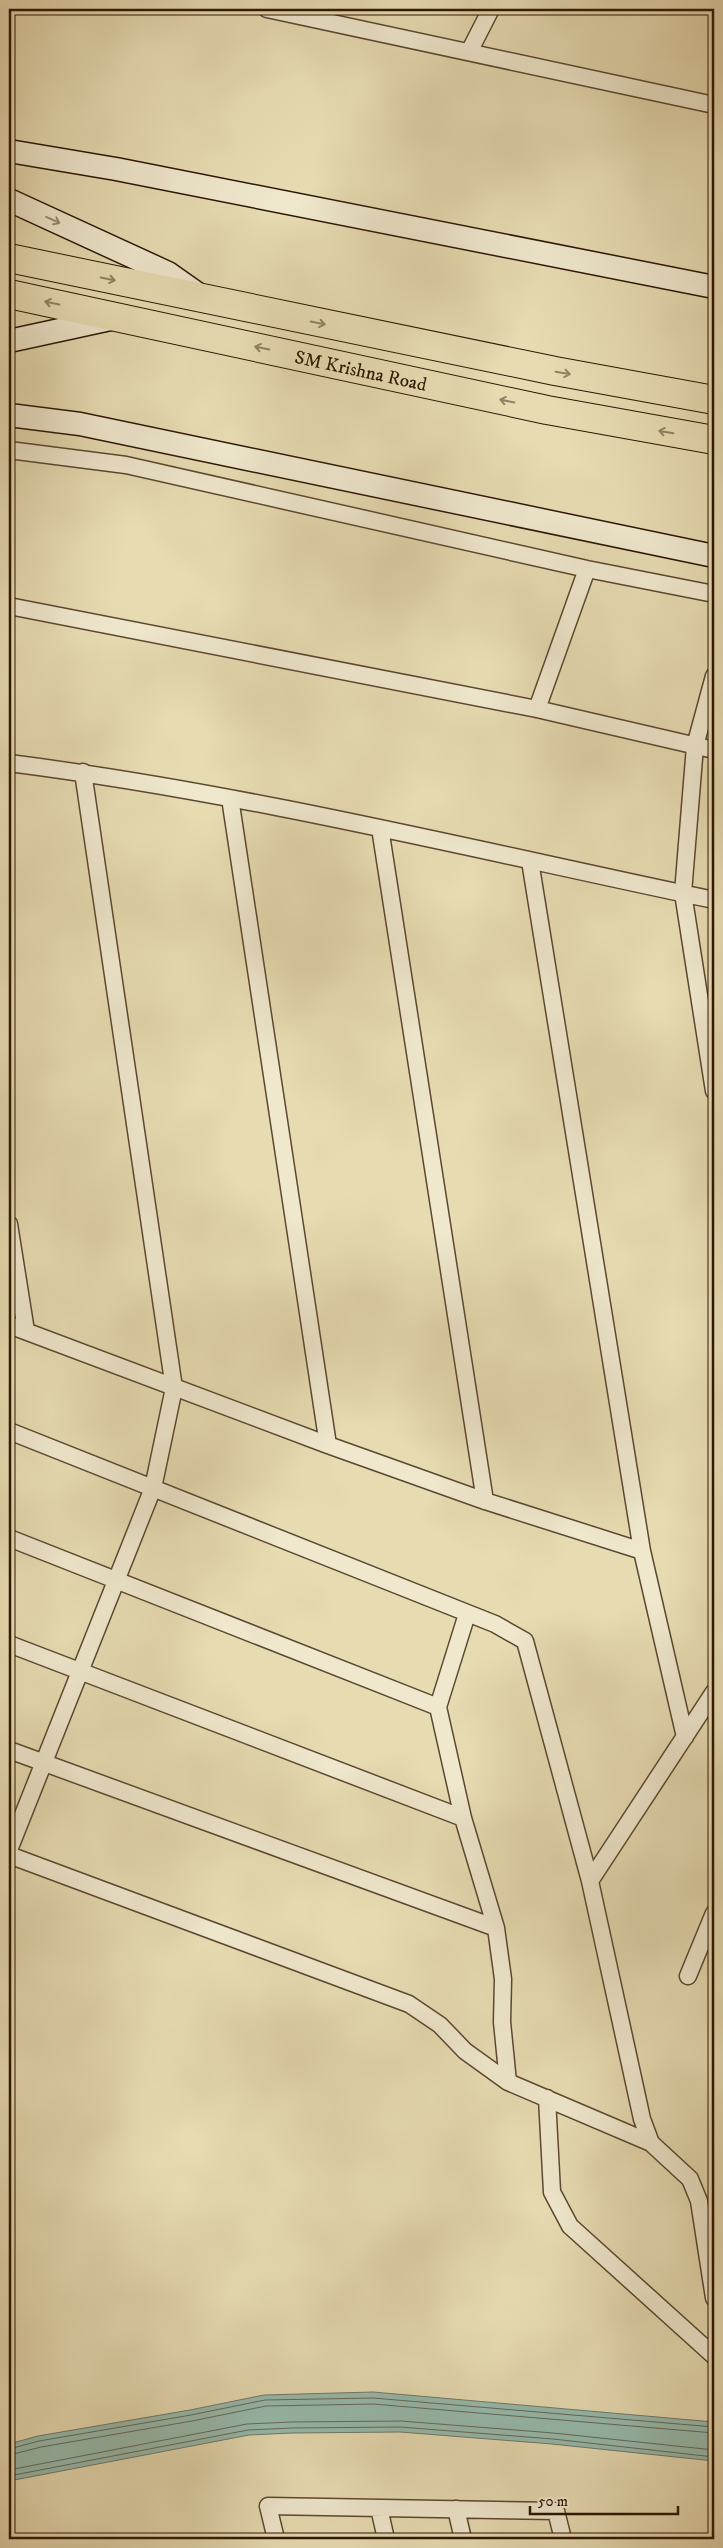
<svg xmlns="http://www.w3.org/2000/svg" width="723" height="2548" font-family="'IM FELL DW Pica',serif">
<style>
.water{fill:#97bbae;stroke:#6d796a}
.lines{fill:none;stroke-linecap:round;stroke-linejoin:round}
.shore{stroke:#626958;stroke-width:1}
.street-casing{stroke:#5c482f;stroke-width:19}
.secondary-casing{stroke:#2d1703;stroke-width:25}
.highway-casing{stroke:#2d1703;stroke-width:30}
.street{stroke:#efe8cd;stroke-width:16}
.secondary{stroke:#efe8cd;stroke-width:22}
.highway{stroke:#e7dbb2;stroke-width:28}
.oneway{stroke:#988a72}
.oneway2{stroke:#938363}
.labels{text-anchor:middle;stroke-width:4.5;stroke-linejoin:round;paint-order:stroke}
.street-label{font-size:19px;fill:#2d1703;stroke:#efe8cd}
</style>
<rect width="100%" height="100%" fill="#e7dbb2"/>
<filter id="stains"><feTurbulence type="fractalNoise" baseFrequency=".004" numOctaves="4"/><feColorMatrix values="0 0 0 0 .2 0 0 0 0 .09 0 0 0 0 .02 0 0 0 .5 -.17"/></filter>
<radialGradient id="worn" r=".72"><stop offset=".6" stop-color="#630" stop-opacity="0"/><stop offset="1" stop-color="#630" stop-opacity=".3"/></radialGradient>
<path class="water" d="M373,2392L714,2422V2461L552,2444L400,2432L292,2433L249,2435L9,2481V2444L38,2436L190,2410L264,2395Z"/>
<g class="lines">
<path class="shore" d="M9,2449L39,2441L191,2415L265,2400L373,2398L714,2427
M9,2455L41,2447L192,2421L266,2406L373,2404L714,2433
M9,2470L247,2424L292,2422L401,2421L553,2433L714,2450
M9,2476L248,2430L292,2428L400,2427L553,2439L714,2457"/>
<g class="street-casing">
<path id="street" d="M267,9L714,105
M469,52L491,9
M9,450L126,465L587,569L714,594
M9,606L537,709L714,750
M714,676L695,746L683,893L714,1091
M537,709L587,569
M9,763C246,793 480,851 714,900
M230,798L328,1445
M380,828L485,1501
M530,861L642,1551L685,1737
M9,1224L26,1331
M9,1325L328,1445L485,1501L642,1551
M9,1431L495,1624L525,1641L590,1881L642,2119L651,2143L690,2179L699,2201L714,2298
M9,1538L438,1707
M467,1614L438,1707L463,1818L496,1928L503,1979L502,2022L508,2082
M9,1644L463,1818
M9,1750L496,1928
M9,1850L153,1488L174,1388L83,772
M9,1855L409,2004L440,2025L465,2051L508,2082L651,2143
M590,1881L714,1692
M688,1976L714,1913
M547,2098L552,2192L570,2226L714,2356
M379,2508L386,2539
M456,2509L463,2539
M276,2539L268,2506L556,2511L563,2539"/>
</g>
<g class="secondary-casing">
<path id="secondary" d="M9,151L116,169L714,287
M9,200L168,273L202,297
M9,341L115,318
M9,415L80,424L714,556"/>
</g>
<g class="highway-casing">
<g id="highway">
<path d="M9,258L555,371L714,400"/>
<path id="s1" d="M9,294L547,410L714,440"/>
</g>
</g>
<use href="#street" class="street"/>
<use href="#secondary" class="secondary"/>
<use href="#highway" class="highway"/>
</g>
<defs><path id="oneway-shaft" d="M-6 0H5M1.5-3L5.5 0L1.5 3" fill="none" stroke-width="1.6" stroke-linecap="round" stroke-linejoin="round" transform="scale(1.25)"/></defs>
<use class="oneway" href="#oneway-shaft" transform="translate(53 220) rotate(25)"/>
<g class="oneway2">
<use href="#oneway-shaft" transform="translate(108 279) rotate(12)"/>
<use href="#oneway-shaft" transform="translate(52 303) rotate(-168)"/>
<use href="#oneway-shaft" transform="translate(318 323) rotate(12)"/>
<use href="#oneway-shaft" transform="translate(262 348) rotate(-168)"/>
<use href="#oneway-shaft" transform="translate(563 373) rotate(10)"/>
<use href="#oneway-shaft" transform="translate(507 401) rotate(-168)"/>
<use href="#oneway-shaft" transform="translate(666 432) rotate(-170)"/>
</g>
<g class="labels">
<g class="street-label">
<text dy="7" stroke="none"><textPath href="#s1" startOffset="360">SM Krishna Road</textPath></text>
</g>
</g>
<rect width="723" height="2548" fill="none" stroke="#e7dbb2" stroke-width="30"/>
<rect x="10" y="10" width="703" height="2528" fill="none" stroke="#2d1703" stroke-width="2.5"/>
<rect x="15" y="15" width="693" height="2518" fill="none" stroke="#2d1703"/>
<path d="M530 2506v8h148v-8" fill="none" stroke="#2d1703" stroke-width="2.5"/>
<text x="538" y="2506" font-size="15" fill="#2d1703" stroke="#efe8cd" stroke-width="4" paint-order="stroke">50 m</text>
<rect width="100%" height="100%" filter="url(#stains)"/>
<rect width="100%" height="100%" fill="url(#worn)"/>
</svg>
